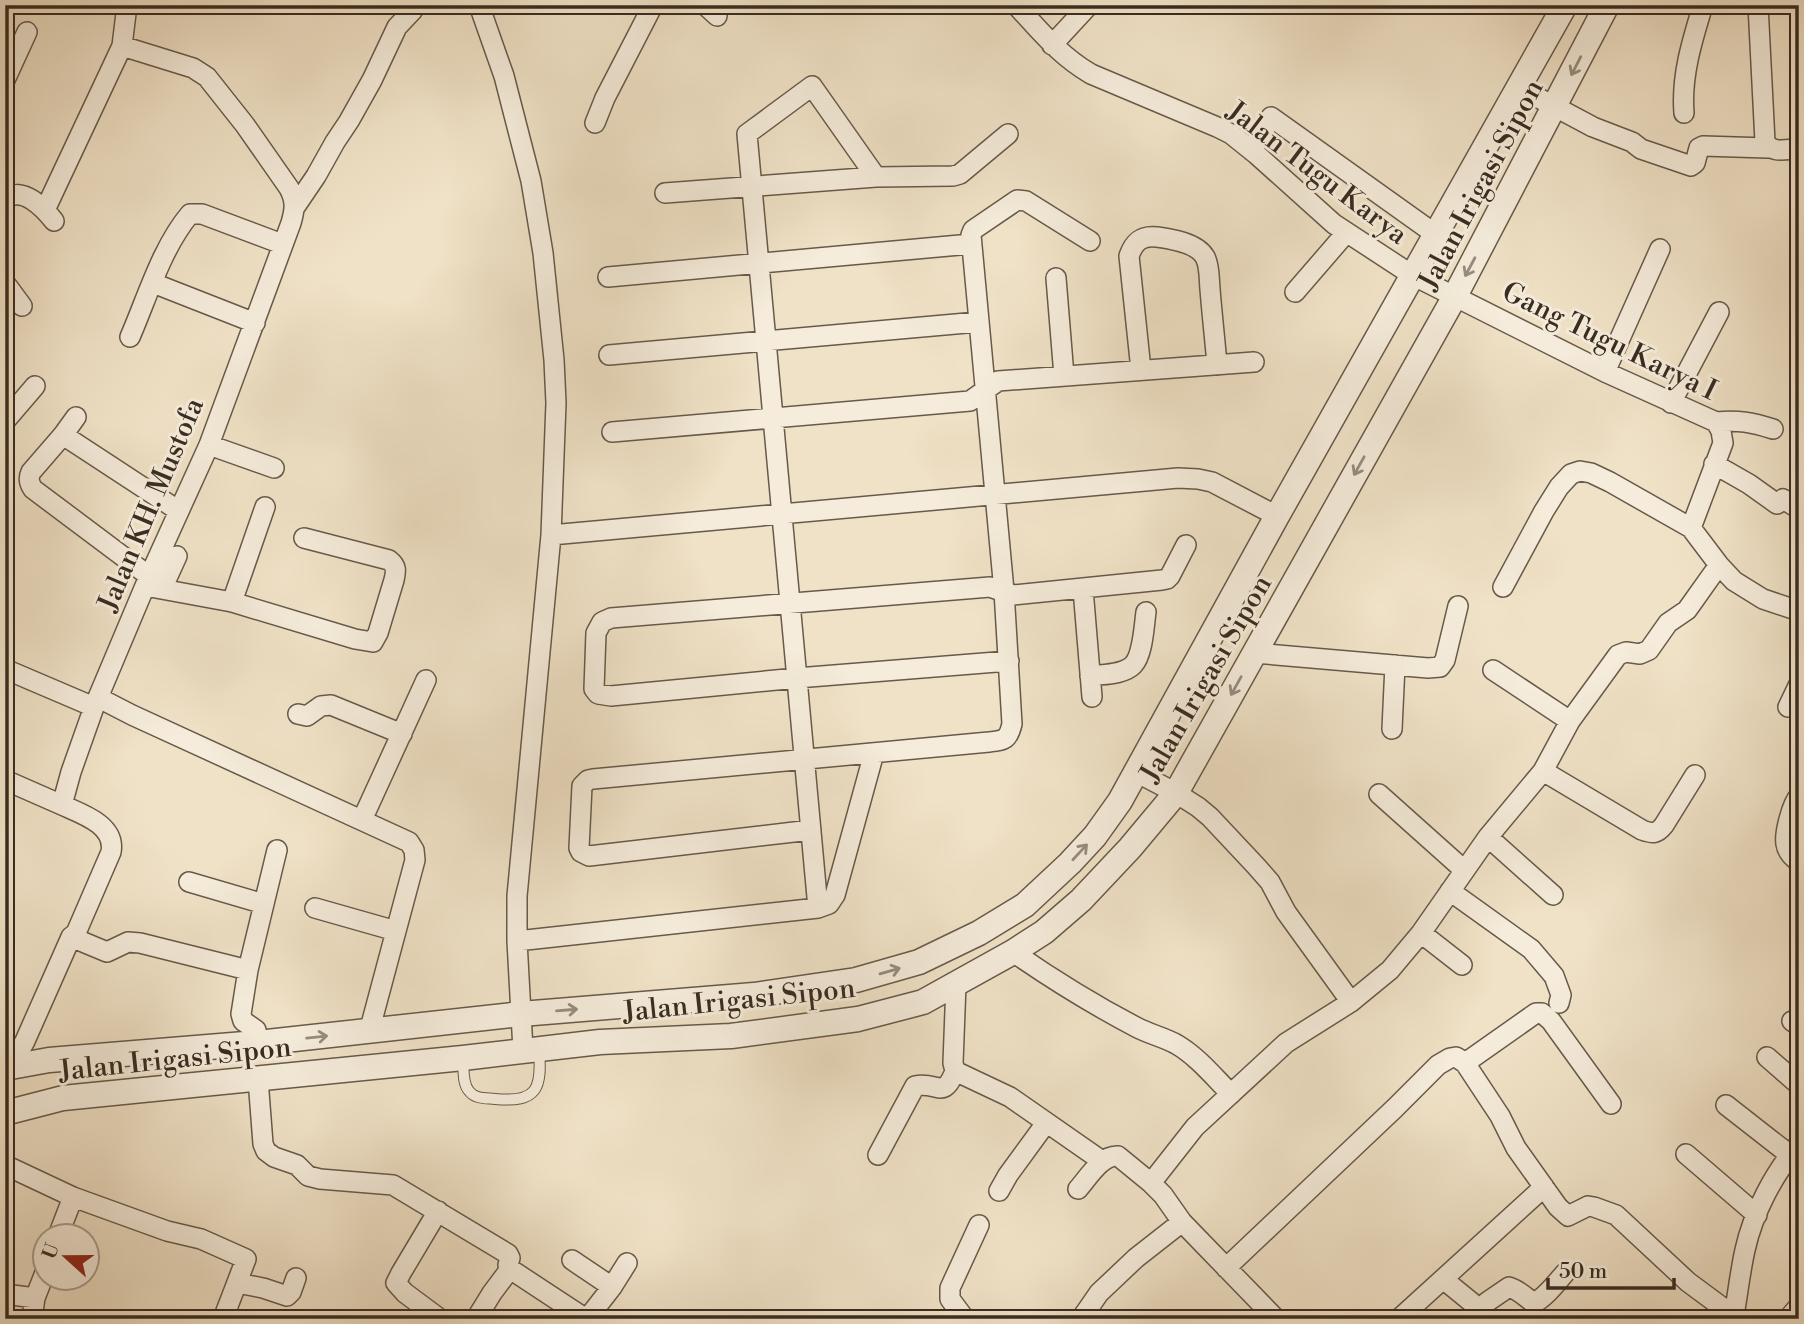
<svg xmlns="http://www.w3.org/2000/svg" width="1804" height="1324" font-family="'Libre Bodoni',serif">
<style>
.lines{fill:none;stroke-linecap:round;stroke-linejoin:round}
.service-casing{stroke:#675a4a;stroke-width:12}
.minor-casing{stroke:#675a4a;stroke-width:22}
.tertiary-casing{stroke:#675a4a;stroke-width:27}
.service{stroke:#f5ecdb;stroke-width:10}
.minor{stroke:#f5ecdb;stroke-width:19}
.tertiary{stroke:#f5ecdb;stroke-width:24}
.oneway{stroke:#978c7e}
.labels{text-anchor:middle;stroke-width:6;stroke-linejoin:round;paint-order:stroke}
.street-label{font-size:28px;fill:#392c21;stroke:#f5ecdb}
</style>
<rect width="100%" height="100%" fill="#f0e2c7"/>
<filter id="stains"><feTurbulence type="fractalNoise" baseFrequency=".00286" numOctaves="4"/><feColorMatrix values="0 0 0 0 .2 0 0 0 0 .09 0 0 0 0 .02 0 0 0 .5 -.17"/></filter>
<radialGradient id="worn" r=".72"><stop offset=".6" stop-color="#630" stop-opacity="0"/><stop offset="1" stop-color="#630" stop-opacity=".3"/></radialGradient>
<g class="lines">
<g class="service-casing">
<path id="service" d="M463,1059C464,1069 462,1083 469,1091C475,1099 485,1098 495,1099C538,1103 542,1088 539,1050"/>
</g>
<g class="minor-casing">
<path id="minor" d="M479,5L504,76L531,181L543,253L554,360L556,403L551,535L517,896V941L523,1050
M705,5L717,16
M1016,5C1041,32 1059,55 1091,74L1217,127L1231,134L1256,154L1334,224L1412,275L1605,372L1716,422L1721,431L1723,443L1691,528
M1758,5L1765,142C1772,154 1786,149 1799,149
M1052,45L1089,5
M5,80L27,32
M1518,87L1593,127L1632,142L1641,149L1691,166L1695,163L1699,148L1703,146L1768,148
M1684,113C1681,76 1692,41 1703,5
M595,123L605,98L653,5
M1252,151L1271,117L1435,234
M665,193L876,177L953,176L960,174L1008,134
M5,199C22,185 44,208 54,221
M295,207L316,176L335,142L349,121L372,80L397,27L413,10
M45,210L122,46L127,5
M608,277L971,244
M1056,278L1064,376
M5,283L22,306
M153,283L255,323
M1295,292L1346,233
M130,337C147,298 162,247 190,214H202L282,244
M609,355L978,322
M1141,370L1129,256C1134,242 1141,235 1157,237C1172,239 1197,243 1205,257C1210,266 1209,280 1210,289C1212,315 1215,340 1217,365
M1605,372L1660,249
M1671,403L1719,312
M76,417L63,435L31,472C28,478 29,483 33,489L149,576
M5,421L35,386
M1716,422C1739,420 1751,422 1773,429
M612,432L970,401L998,381L1254,362
M63,435L179,511
M209,445L274,468
M1714,464L1749,484L1777,504L1783,499L1799,509
M551,535L1178,478L1198,479L1212,482L1277,516
M145,586L232,602L355,639L373,642L378,633L394,580C396,571 397,566 389,560L304,538
M1503,587L1544,511L1559,487L1571,474L1580,471L1591,473L1610,482L1691,528L1719,565L1734,581L1763,599L1799,611
M162,589L177,556
M1083,589L1092,697
M232,602L265,507
M1254,653L1428,668L1440,667L1445,660L1458,606
M1009,661L797,678L611,696L598,694L594,689L596,633L602,622L611,618L990,587L1013,595L1162,580L1167,579L1170,576L1186,545
M5,669L94,707
M1493,670L1570,721
M1090,676C1103,674 1123,675 1133,665C1143,655 1144,626 1146,612
M99,698L132,715L409,842L414,850L415,860L369,1032
M1788,707L1799,684
M298,714L307,716L321,706L331,705L402,734
M1392,729L1395,665
M1543,771L1642,830C1653,834 1657,834 1664,825L1695,775
M1136,772L1176,793L1198,807L1210,817L1256,866L1270,882L1286,912L1351,1002
M5,780L62,805
M1379,794L1464,870
M1799,796C1792,804 1784,833 1786,844C1787,852 1793,857 1799,862
M362,820L426,680
M811,830L589,856L581,852L579,848L582,786L588,780L593,779L989,742C1005,740 1008,740 1012,724L1004,591L971,235L973,230L1017,200L1026,201L1090,241
M1488,837L1553,895
M189,882L264,904
M1450,891L1531,949L1554,976L1561,995L1559,1003
M315,908L396,931
M818,908L747,134L812,86L876,177
M1421,933L1462,965
M71,937L107,952L128,942L140,943L248,970
M517,941L818,908L829,904L835,895L874,753
M1013,952C1052,979 1094,1005 1136,1027C1149,1034 1163,1037 1176,1044C1197,1056 1214,1077 1231,1094
M956,984L953,1063L955,1071L1010,1097L1102,1161
M1792,1021L1799,1026
M258,1043L256,1030L243,1021L241,1014L248,970L277,850
M1767,1057L1799,1085
M1465,1063L1536,1013H1542L1551,1021L1611,1104
M12,1065L25,1041L71,937L76,933L111,852C116,825 82,814 62,805L71,772L94,707L145,586L209,445L291,223C295,209 296,201 289,188L245,125L207,77L193,68L122,46
M258,1079L263,1144L266,1151L274,1157L297,1165L308,1176L320,1179L393,1185L508,1254L510,1258L508,1265L510,1269L492,1293L476,1319
M1726,1105L1790,1155
M1686,1154L1757,1215
M878,1155L915,1086C938,1081 943,1101 955,1071
M5,1165L73,1197L58,1236
M1151,1183L1195,1127L1286,1043L1351,1002L1390,970L1421,933L1488,837L1543,771L1570,721L1618,655L1626,652L1640,654L1649,650L1668,623L1687,610L1692,603L1719,565
M1078,1189C1088,1178 1101,1155 1118,1156L1151,1183L1163,1195L1182,1222L1276,1319
M999,1191L1008,1175L1046,1123
M73,1197L167,1231L201,1239L246,1259L223,1319
M438,1211L401,1273L396,1283L405,1293L440,1319
M572,1260L612,1287
M1226,1268L1395,1108L1438,1065L1450,1058L1456,1057L1465,1063L1500,1116L1516,1148L1558,1207L1568,1216L1588,1206L1594,1207L1616,1215L1688,1282L1738,1319
M510,1269L586,1319
M1443,1279L1481,1310
M237,1283L263,1288L287,1296L291,1292L296,1278
M5,1294L35,1298
M1734,1315C1738,1293 1740,1272 1745,1250C1753,1213 1774,1173 1799,1144
M32,1319L35,1298L46,1270
M587,1319L612,1287L627,1263
M965,1319L950,1299V1288L979,1225
M1081,1319L1099,1293L1136,1258L1182,1222
M1399,1319L1544,1187
M1474,1319L1487,1302L1509,1287C1519,1290 1525,1297 1534,1303C1546,1297 1556,1283 1565,1273
M1788,1319L1799,1306"/>
</g>
<g class="tertiary-casing">
<path id="tertiary" d="M5,1068L49,1060L258,1043L521,1014L754,995L856,980L919,962L979,933L1025,905L1070,863L1095,836L1120,801L1277,516L1565,5
M5,1113L63,1098L463,1058L600,1042L731,1036L858,1019L923,1002L1013,952L1044,932L1081,900L1130,848L1176,793L1455,296L1607,5"/>
</g>
<use href="#service" class="service"/>
<use href="#minor" class="minor"/>
<use href="#tertiary" class="tertiary"/>
</g>
<defs><path id="oneway-shaft" d="M-6 0H5M1.5-3L5.5 0L1.5 3" fill="none" stroke-width="1.6" stroke-linecap="round" stroke-linejoin="round" transform="scale(1.75)"/></defs>
<g class="oneway">
<use href="#oneway-shaft" transform="translate(1576 66) rotate(117)"/>
<use href="#oneway-shaft" transform="translate(1470 267) rotate(118)"/>
<use href="#oneway-shaft" transform="translate(1359 466) rotate(119)"/>
<use href="#oneway-shaft" transform="translate(1236 686) rotate(119)"/>
<use href="#oneway-shaft" transform="translate(1080 852) rotate(-47)"/>
<use href="#oneway-shaft" transform="translate(890 971) rotate(-16)"/>
<use href="#oneway-shaft" transform="translate(567 1010) rotate(-5)"/>
<use href="#oneway-shaft" transform="translate(317 1037) rotate(-6)"/>
</g>
<g class="labels">
<g class="street-label">
<text transform="translate(1318 172) rotate(37)" y="10">Jalan Tugu Karya</text>
<text transform="translate(1480 184) rotate(-62)" y="10">Jalan Irigasi Sipon</text>
<text transform="translate(1610 340) rotate(26)" y="10">Gang Tugu Karya I</text>
<text transform="translate(150 504) rotate(-67)" y="10">Jalan KH. Mustofa</text>
<text transform="translate(1205 678) rotate(-60)" y="10">Jalan Irigasi Sipon</text>
<text transform="translate(739 999) rotate(-6)" y="10">Jalan Irigasi Sipon</text>
<text transform="translate(175 1058) rotate(-6)" y="10">Jalan Irigasi Sipon</text>
</g>
</g>
<rect width="1804" height="1324" fill="none" stroke="#f0e2c7" stroke-width="28"/>
<rect x="7" y="7" width="1790" height="1310" fill="none" stroke="#392c21" stroke-width="3.5"/>
<rect x="14" y="14" width="1776" height="1296" fill="none" stroke="#392c21" stroke-width="2"/>
<g transform="translate(66 1257) rotate(291)"><circle r="33" fill="#f5ecdb" stroke="#aa9f91" stroke-width="2"/>
<path d="M0-5L12 26L0 18L-12 26Z" fill="#8f2418"/>
<text y="-10" font-size="19" font-weight="bold" text-anchor="middle" fill="#392c21">U</text>
</g>
<path d="M1548 1278v10h126v-10" fill="none" stroke="#392c21" stroke-width="3.5"/>
<text x="1559" y="1278" font-size="21" fill="#392c21" stroke="#f5ecdb" stroke-width="5" paint-order="stroke">50 m</text>
<rect width="100%" height="100%" filter="url(#stains)"/>
<rect width="100%" height="100%" fill="url(#worn)"/>
</svg>
